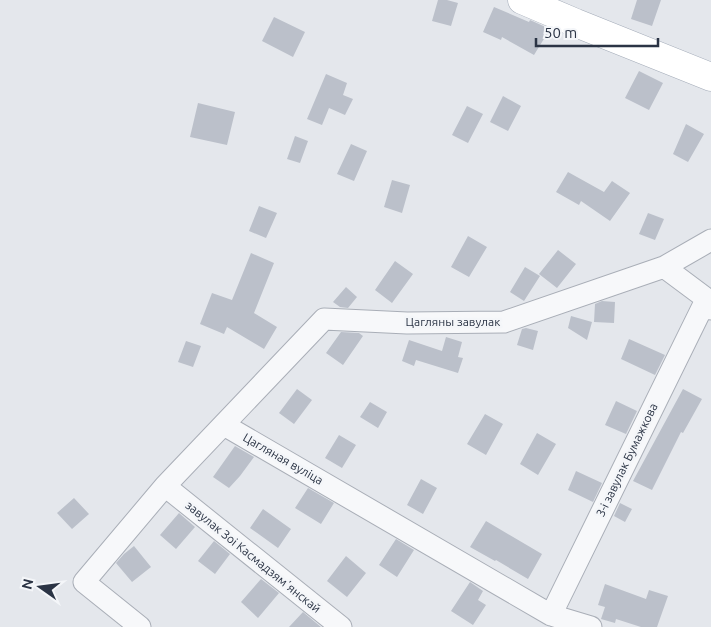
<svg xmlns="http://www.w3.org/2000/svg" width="711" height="627" font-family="Ubuntu,sans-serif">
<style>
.building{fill:#bbc0ca}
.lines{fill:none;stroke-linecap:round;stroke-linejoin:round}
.minor-casing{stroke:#a9aeb7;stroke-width:23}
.major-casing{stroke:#a3abb8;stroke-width:29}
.minor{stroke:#f7f8fa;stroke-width:21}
.major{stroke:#fff;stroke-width:28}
.labels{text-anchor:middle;stroke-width:5;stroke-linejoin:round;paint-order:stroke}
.street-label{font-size:12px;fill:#2b3445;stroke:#f4f6f9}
</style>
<rect width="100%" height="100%" fill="#e4e7ec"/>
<path class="building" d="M438,0H447L458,3L451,26L432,21Z
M637,0H661L652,26L631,19Z
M494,7L529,22L530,20L550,29L534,55L502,37L501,40L483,32Z
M274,17L305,32L293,57L262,41Z
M639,71L663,83L649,110L625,98Z
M326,74L347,83L343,95L353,99L345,115L329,108L322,125L307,119Z
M503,96L521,106L508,131L490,122Z
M198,103L235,112L227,145L190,137Z
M467,106L483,114L468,143L452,135Z
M686,124L704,134L688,162L673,154Z
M295,136L308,141L300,163L287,159Z
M351,144L367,151L354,181L337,174Z
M568,172L604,192L612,181L630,193L610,221L581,201L579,205L556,192Z
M392,180L410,185L402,213L384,207Z
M259,206L277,213L266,238L249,231Z
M648,213L664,219L655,240L639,234Z
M468,236L487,247L469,277L451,267Z
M558,250L576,264L557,288L539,274Z
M251,253L274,263L254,313L277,327L264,349L227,327L224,334L200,324L212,293L232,300Z
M395,261L413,274L392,303L375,290Z
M525,267L540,276L524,301L510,292Z
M346,287L357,297L348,308L340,307L333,302Z
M602,301L615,302L614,323L594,322L595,304Z
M571,316L592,322L587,340L568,328Z
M526,328L538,331L533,350L517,345L522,329Z
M341,332L359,333L363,336L343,365L326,353Z
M446,337L462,342L458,357L463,358L458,373L416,360L414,366L402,361L409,340L442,351Z
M629,339L665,355L655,375L621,359Z
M186,341L201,346L193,367L178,362Z
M297,389L312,400L294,424L279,413Z
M683,389L702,399L683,433L681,432L652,490L633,481Z
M616,401L637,411L626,434L605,425Z
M370,402L387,412L378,428L360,417Z
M485,414L503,424L486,455L467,444Z
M537,433L556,444L538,475L520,464Z
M339,435L356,445L342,468L325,458Z
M235,446L254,457L240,476L229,488L213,477Z
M576,471L602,483L593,502L568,490Z
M421,479L437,488L423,514L407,505Z
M308,488L334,503L321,524L295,508Z
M74,498L89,514L72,529L57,513Z
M620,503L632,509L625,522L614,516Z
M263,509L291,529L278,548L250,528Z
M179,513L195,527L176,549L160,535Z
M486,521L542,554L528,579L496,560L495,561L470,547Z
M396,539L414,550L397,577L379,565Z
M214,541L230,554L215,574L198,561Z
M134,546L151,567L132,582L116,563L124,554Z
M346,556L366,573L347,597L327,581Z
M261,579L279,593L258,618L241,602Z
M470,582L483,591L478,600L486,605L473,625L451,611Z
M605,584L646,599L649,590L668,596L657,627H641L616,619L615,623L601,619L605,607L598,605Z
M303,612L321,627H289Z"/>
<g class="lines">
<g class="minor-casing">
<path id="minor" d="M664,267L707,299L703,306L711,309
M224,425L551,615L591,627
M165,486L341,627
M551,615L703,306
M140,627L84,582L165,486L324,319L407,323L504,322L664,267L711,240"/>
</g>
<g class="major-casing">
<path id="major" d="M522,0L576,23L711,77"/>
</g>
<use href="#minor" class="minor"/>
<use href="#major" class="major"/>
</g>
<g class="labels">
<g class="street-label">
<text x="453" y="326">Цагляны завулак</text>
<text transform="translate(283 459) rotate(30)" y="4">Цагляная вуліца</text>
<text transform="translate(627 460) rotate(-64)" y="4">3-і завулак Бумажкова</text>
<text transform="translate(253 557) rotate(39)" y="4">завулак Зоі Касмадзямʼянскай</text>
</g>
</g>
<g transform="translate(40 587) rotate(284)" stroke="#f4f6f9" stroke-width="4" paint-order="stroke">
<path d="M0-4L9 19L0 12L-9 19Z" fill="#2b3445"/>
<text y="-8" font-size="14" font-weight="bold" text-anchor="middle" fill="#2b3445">N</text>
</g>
<path d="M536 38v8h122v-8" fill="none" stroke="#2b3445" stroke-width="2.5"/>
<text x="544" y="38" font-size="15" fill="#2b3445" stroke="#f4f6f9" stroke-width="4" paint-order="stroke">50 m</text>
</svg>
